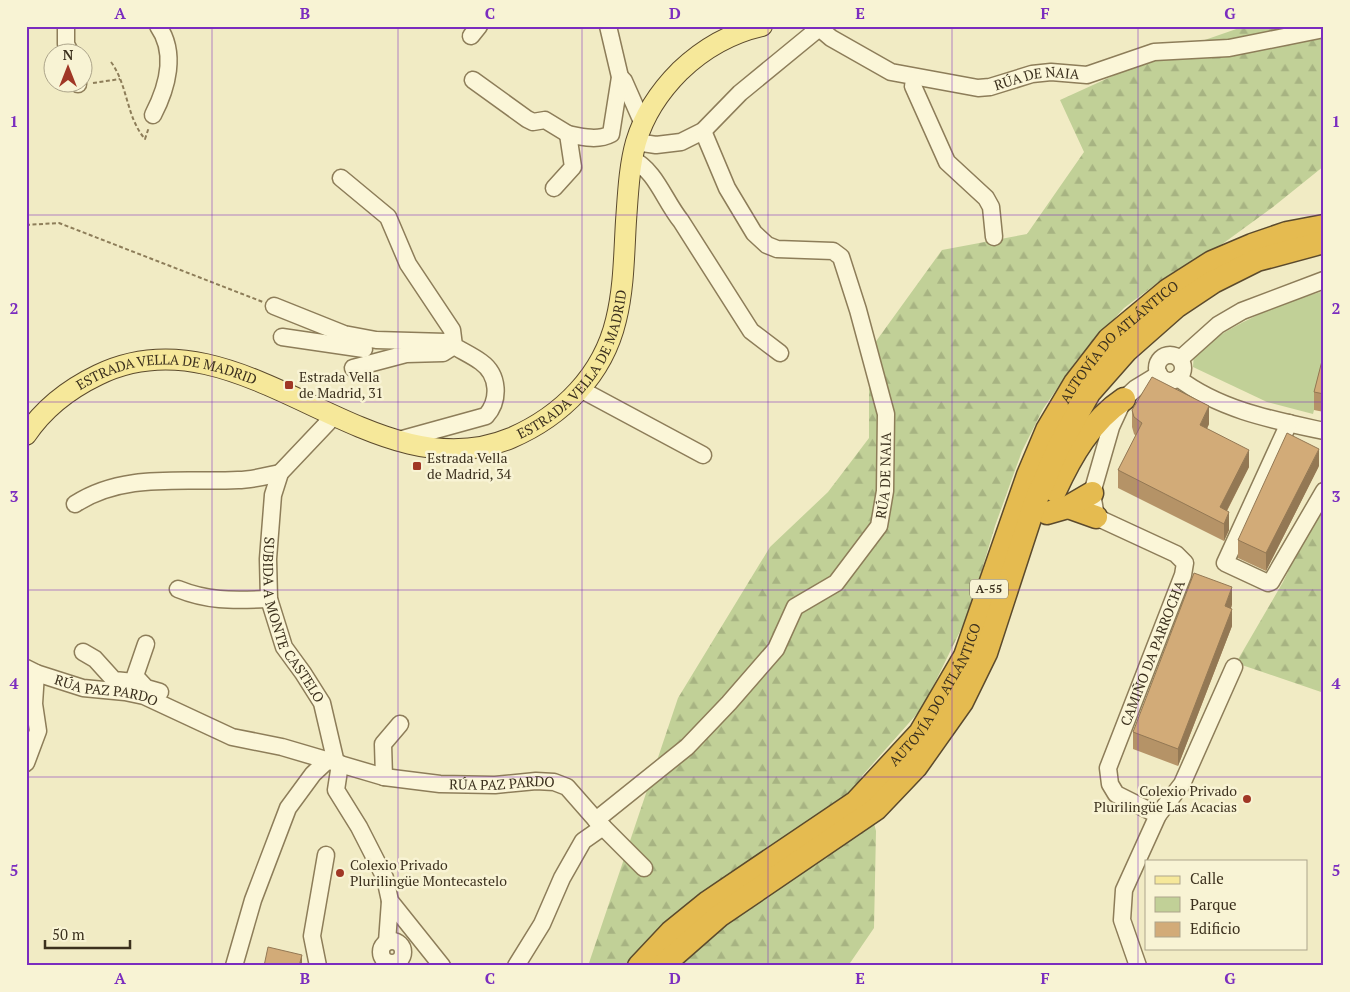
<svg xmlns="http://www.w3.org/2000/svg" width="1350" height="992" font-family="'PT Serif',serif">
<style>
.green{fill:#c1d097}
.forest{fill:url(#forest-firs)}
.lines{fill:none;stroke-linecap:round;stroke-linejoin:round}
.minor-casing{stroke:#8d7d59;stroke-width:19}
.major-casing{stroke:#5b4a2d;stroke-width:22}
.highway-casing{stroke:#5b4a2d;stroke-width:25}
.path{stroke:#8d7d59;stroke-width:2;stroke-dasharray:4 2.5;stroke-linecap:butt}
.minor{stroke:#fbf6d8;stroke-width:16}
.major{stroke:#f6e89a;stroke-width:20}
.highway{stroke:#e5bb50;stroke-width:22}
.wall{fill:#b59367}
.shaded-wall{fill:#937854}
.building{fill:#d2ab78;stroke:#937854}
.grid{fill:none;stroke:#7b2cbf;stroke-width:1;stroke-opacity:0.55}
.poi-dot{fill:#a03725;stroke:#f8f3d4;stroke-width:2}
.labels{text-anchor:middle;stroke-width:5;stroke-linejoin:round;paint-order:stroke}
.shield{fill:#f8f3d4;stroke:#746b55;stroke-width:1}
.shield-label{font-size:12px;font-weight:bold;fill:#3c311e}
.street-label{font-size:14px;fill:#3c311e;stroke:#f8f3d4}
.poi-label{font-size:14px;fill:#3c311e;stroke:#f8f3d4;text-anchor:start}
.neatline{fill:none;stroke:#7b2cbf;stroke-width:2}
.grid-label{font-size:16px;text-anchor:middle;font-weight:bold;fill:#7b2cbf}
</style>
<defs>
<pattern id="forest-firs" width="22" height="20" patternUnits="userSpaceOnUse" patternTransform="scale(1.25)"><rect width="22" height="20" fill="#c1d097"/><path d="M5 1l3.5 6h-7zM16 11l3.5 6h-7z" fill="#a7b382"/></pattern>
</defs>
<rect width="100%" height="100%" fill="#f1ebc4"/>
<path class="green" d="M1324,291V371L1313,414L1267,402L1193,367L1194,352C1236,323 1274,305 1324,291Z"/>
<path class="forest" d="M1245,26H1324V166L1273,207L1210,253L1160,281L1124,308L1076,361L1043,409L1022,451L995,526L969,613L923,707L862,776L876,831L874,928L848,966H588L678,698L770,547L828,492L869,438V351L942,250L1027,234L1084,152L1060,100L1150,59Z
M1324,503V693L1236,663L1283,582L1294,559L1291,556Z"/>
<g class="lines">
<g class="minor-casing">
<g id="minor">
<path d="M66,26V44L70,52"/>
<path id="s1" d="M817,26L831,38L891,72L978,88L990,87L1032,74L1051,72L1087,75L1154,52L1229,48L1324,29"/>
<path d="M471,36L479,26"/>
<path d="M620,77L624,81L643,124"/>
<path d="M915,78L913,86L947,162L986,198L991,207L994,237"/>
<path d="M473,80L527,119L533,122L545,120L568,134"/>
<path d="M78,82V84"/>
<path d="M153,115C167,88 177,53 158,26"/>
<path d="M636,142L656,145L681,142L703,131L740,93L818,29"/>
<path d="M632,159C656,171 664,200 681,221L751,331L780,353"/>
<path d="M341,178L388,217L408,264L452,330L454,346C462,351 473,356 481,362C499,375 500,400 486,416L399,440"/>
<path d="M554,188L573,167L568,134C582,137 598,141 611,134L620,77L608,26"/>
<path d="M274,306L344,334L376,340L446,342L454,346L443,353L406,354L353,368"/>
<path d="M282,337L364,349"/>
<circle cx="1170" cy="368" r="13"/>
<path d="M1180,359L1218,325L1242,311L1324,280"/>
<path d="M1178,378C1220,410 1273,420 1324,431"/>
<path d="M580,389L703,455"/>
<path id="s2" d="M335,415L280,473L273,495L268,559L269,599L284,647L303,673L322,703L336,763"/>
<path d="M1289,423L1225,563L1268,583L1271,582L1324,491"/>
<path d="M75,504C124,472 183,483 238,480C252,480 266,476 280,473"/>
<path d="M178,589C210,602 235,600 269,599"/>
<path d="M146,644L135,676L146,688L160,692"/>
<path d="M83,652L95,659L114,680L134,682"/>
<path id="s3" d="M26,668L36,673L83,688L125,692L144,696L232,737L282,747L384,777L440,784L495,785L536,781L554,782L567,787L596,820L644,868"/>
<path d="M26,763L38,731L34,704L36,673"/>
<path d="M340,764L336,790L359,827L385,878L390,901L442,966"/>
<path d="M384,777L383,744L400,724"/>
<path d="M1158,815L1182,784L1234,667"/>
<path id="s4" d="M596,820L687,747L729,703L776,649L795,607L836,583L879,526L885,491L886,414L858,310L841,257L833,251L777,249L767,245L754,233L727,188L703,131"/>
<circle cx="392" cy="952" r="11"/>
<path d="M387,942L390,901"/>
<path d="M234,966L253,900L288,808L313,774L327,761"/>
<path d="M318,966L312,936L326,855"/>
<path d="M516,966L542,924L562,878L583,841L603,827"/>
<path id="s5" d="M1138,966L1122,920L1124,890L1158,815L1116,794L1110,784L1108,768L1183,575L1185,563L1176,554L1096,517L1092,493L1111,427L1124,399L1136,388L1159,374"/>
</g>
</g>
<g class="major-casing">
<g id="major">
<path id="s6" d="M26,435C44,408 69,389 98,375C242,305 370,497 511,438C562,416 603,375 616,320C624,288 624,254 626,221C628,194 629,167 636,142C644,115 660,91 680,71C703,49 731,33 762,26"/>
</g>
</g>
<g class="highway-casing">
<g id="highway">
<path d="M1055,491C1071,456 1091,421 1124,399"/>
<path d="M1068,507L1096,517"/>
<path d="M1047,513L1068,507L1092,493"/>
<path id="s7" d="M639,966L671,932L708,902L856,802L920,733L965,656L1028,475L1047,430L1075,383L1109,339L1168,290L1212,262L1252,245L1287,233L1324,226"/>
<path d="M662,966L719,916L876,809L916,767L962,702L986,653L1036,500L1058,448L1089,393L1126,351L1177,306L1213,282L1257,260L1324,242"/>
</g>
</g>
<path class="path" d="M111,62C128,85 126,117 145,139L149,127
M93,83L120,79
M26,225L59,223L263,302"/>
<use href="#minor" class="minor"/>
<use href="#major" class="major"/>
<use href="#highway" class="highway"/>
</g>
<path class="wall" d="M1324,353V412L1314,410V392Z
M1132,410L1209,424L1207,429L1249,467L1227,511L1229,530L1224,541L1118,488V470L1136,436L1134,434L1132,427Z
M1319,466L1266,571L1238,558V540Z
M1232,605L1231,608L1232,626L1178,766L1133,749V732Z"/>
<path class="shaded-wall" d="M1209,406V424L1200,443V425Z
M1319,449V466L1266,571V553Z
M1249,450V467L1221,522L1220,507Z
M1229,512V530L1224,541V524Z
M1232,587V605L1225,624V606Z
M1232,609V626L1178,766V749Z
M302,955V966H299Z"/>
<path class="building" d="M1324,353V394L1314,392Z
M1152,377L1209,406L1200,425L1249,450L1220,507L1229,512L1224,524L1118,470L1142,423L1134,417L1132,410Z
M1287,433L1319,449L1266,553L1238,540Z
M1194,573L1232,587L1225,606L1232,609L1178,749L1133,732Z
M268,947L302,955L299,966H264Z"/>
<path class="grid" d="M212,26V966M398,26V966M582,26V966M768,26V966M952,26V966M1138,26V966M26,215H1324M26,402H1324M26,590H1324M26,777H1324"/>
<g class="poi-dot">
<rect x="284" y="380" width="10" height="10" rx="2.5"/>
<rect x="412" y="461" width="10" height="10" rx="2.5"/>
<circle cx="1247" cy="799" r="5"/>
<circle cx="340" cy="873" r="5"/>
</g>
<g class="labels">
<rect class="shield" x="970" y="579.5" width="38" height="19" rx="4"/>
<g class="shield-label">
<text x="989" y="593">A-55</text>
</g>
<g class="street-label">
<text dy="5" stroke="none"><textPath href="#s1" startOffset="236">RÚA DE NAIA</textPath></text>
<text dy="5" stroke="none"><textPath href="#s7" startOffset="812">AUTOVÍA DO ATLÁNTICO</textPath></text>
<text dy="5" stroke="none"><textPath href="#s6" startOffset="629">ESTRADA VELLA DE MADRID</textPath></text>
<text dy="5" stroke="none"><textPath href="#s6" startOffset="165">ESTRADA VELLA DE MADRID</textPath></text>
<text dy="5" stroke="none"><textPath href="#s4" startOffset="465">RÚA DE NAIA</textPath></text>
<text dy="5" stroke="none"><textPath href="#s2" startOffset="234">SUBIDA A MONTE CASTELO</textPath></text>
<text dy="5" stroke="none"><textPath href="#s5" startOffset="359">CAMIÑO DA PARROCHA</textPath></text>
<text dy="5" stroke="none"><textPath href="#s3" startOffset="84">RÚA PAZ PARDO</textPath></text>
<text dy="5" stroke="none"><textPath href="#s7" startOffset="408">AUTOVÍA DO ATLÁNTICO</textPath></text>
<text dy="5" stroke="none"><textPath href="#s3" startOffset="495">RÚA PAZ PARDO</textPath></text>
</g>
<g class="poi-label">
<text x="299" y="382">Estrada Vella<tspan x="299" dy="16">de Madrid, 31</tspan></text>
<text x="427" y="463">Estrada Vella<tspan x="427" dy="16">de Madrid, 34</tspan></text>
<text x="1237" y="796" text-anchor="end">Colexio Privado<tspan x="1237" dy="16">Plurilingüe Las Acacias</tspan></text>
<text x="350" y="870">Colexio Privado<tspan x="350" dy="16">Plurilingüe Montecastelo</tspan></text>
</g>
</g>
<rect width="1350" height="992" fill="none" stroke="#f8f3d4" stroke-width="55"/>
<rect x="1145" y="860" width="162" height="90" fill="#f8f3d4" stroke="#ada58b"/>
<rect x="1155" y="876" width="25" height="8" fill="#f6e89a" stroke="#ada58b"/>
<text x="1190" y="884" font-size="15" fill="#3c311e">Calle</text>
<rect x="1155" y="897" width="25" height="15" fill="#c1d097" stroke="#ada58b"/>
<text x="1190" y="910" font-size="15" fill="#3c311e">Parque</text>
<rect x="1155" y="922" width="25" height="15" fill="#d2ab78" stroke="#ada58b"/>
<text x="1190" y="934" font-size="15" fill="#3c311e">Edificio</text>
<g transform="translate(68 68)"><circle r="24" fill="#f8f3d4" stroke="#ada58b"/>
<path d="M0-4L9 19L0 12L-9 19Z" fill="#a03725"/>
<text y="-8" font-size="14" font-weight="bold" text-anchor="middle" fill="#3c311e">N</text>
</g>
<path d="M45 940v8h85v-8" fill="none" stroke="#3c311e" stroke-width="2.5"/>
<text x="52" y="940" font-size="15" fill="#3c311e" stroke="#f8f3d4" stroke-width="4" paint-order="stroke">50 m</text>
<rect x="28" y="28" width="1294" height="936" class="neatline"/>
<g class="grid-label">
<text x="120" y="19">A</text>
<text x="305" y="19">B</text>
<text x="490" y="19">C</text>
<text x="675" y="19">D</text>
<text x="860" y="19">E</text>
<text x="1045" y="19">F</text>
<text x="1230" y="19">G</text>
<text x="14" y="127">1</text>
<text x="1336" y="127">1</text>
<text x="14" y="314">2</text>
<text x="1336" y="314">2</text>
<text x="14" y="502">3</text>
<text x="1336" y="502">3</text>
<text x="14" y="689">4</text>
<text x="1336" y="689">4</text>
<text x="14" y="876">5</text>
<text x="1336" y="876">5</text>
<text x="120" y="984">A</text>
<text x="305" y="984">B</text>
<text x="490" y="984">C</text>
<text x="675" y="984">D</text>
<text x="860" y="984">E</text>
<text x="1045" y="984">F</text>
<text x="1230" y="984">G</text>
</g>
</svg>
